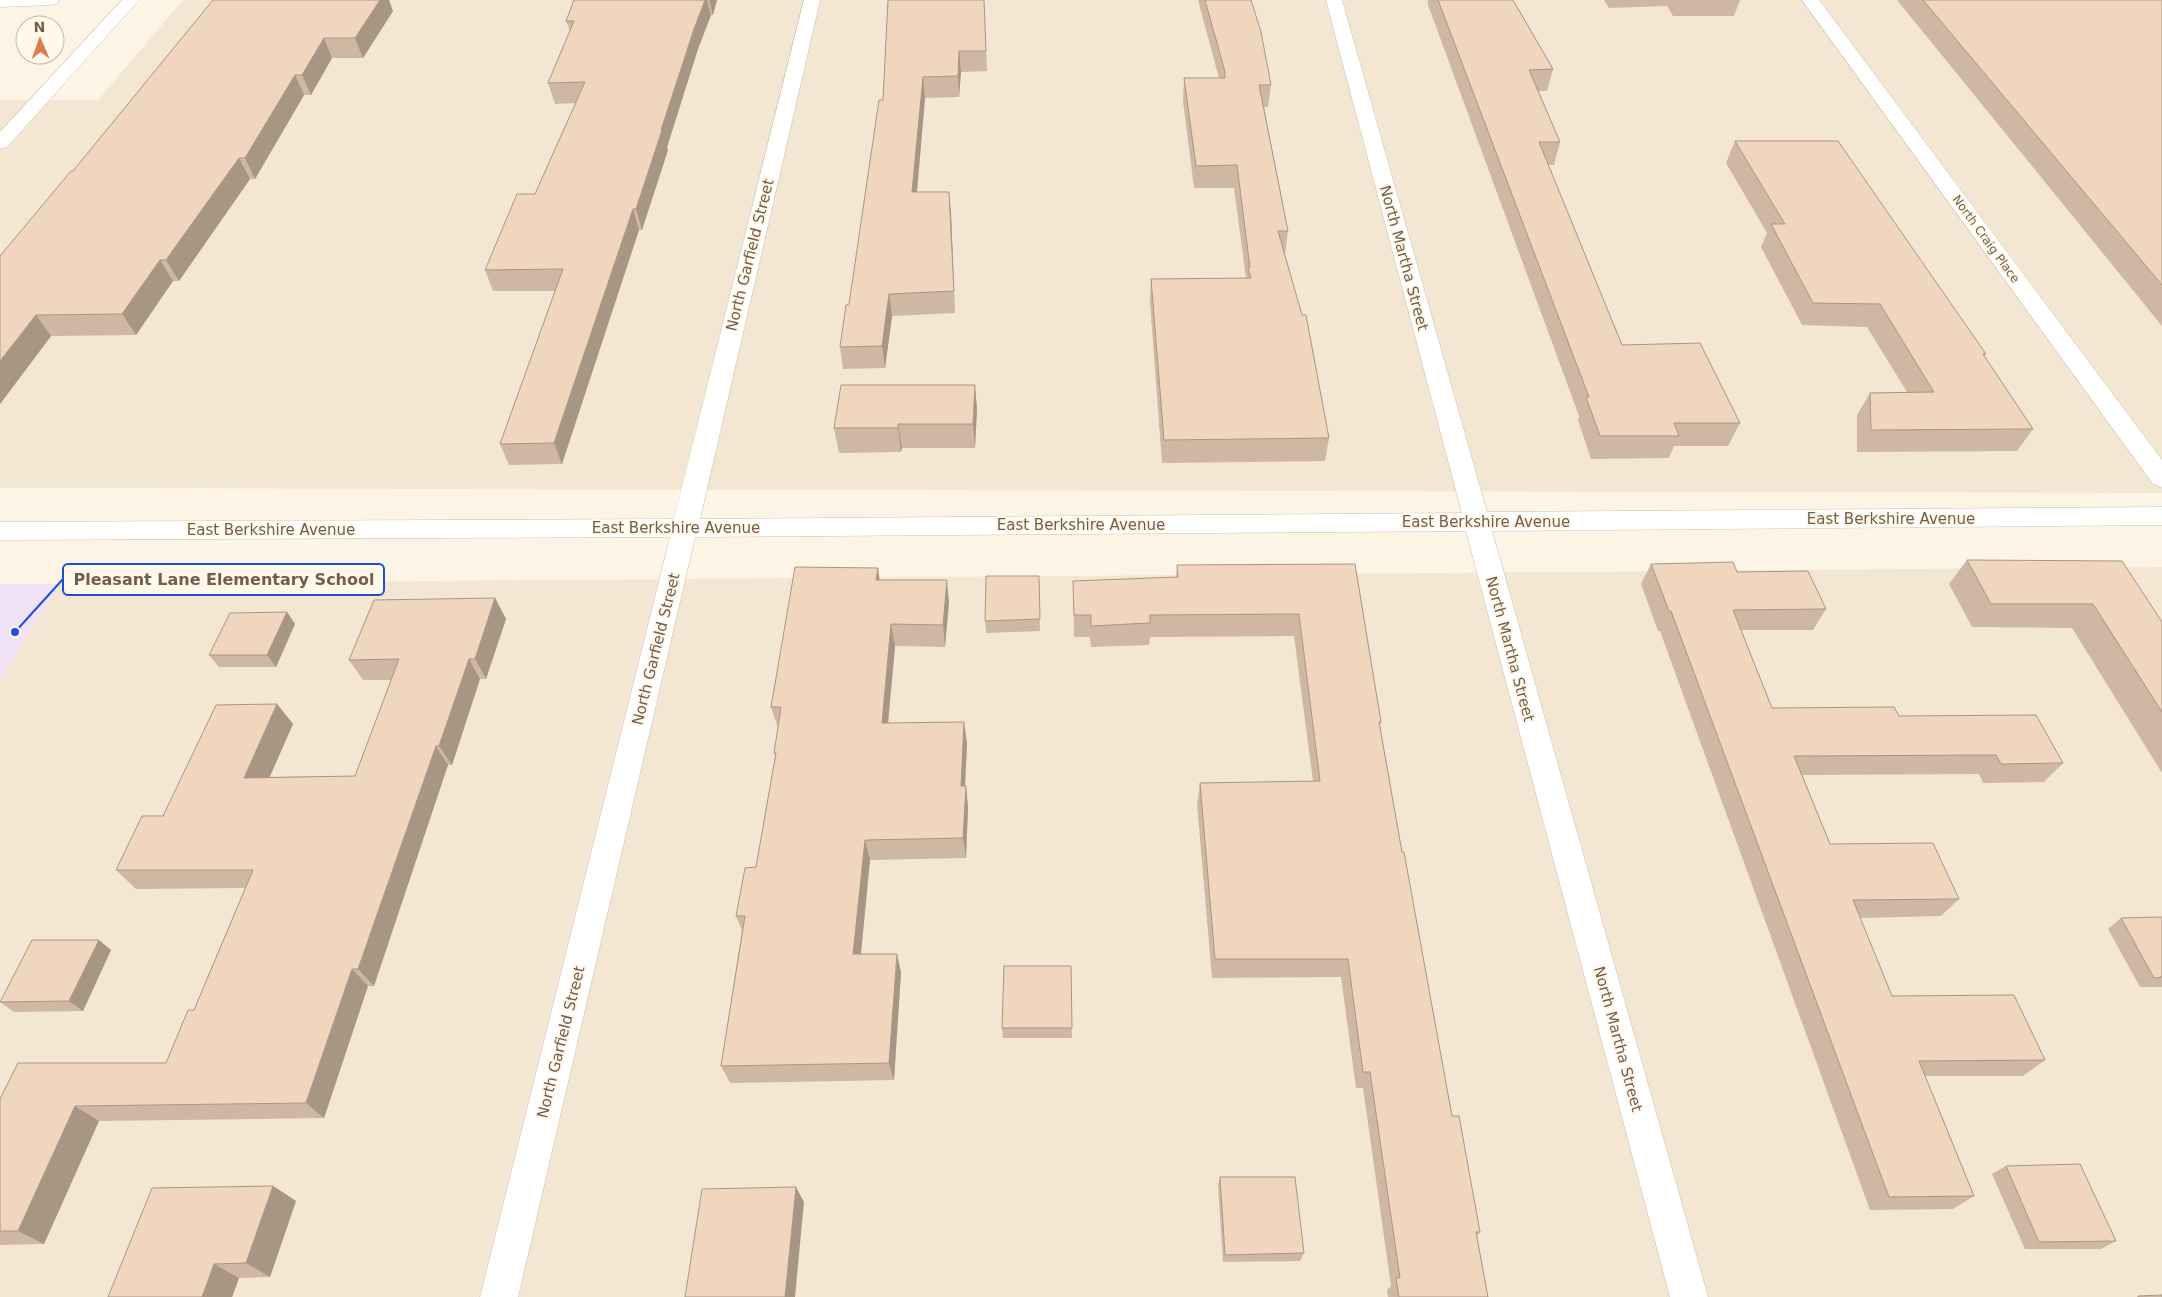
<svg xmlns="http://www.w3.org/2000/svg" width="2162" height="1297" font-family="'DejaVu Sans',sans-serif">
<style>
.residential{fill:#f3e7d4}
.education{fill:#f2e2f8}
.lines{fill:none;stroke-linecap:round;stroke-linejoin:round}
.service-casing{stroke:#cdbdac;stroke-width:1}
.minor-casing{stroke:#cdbdac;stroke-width:1}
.service{fill:#fff;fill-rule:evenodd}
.minor{fill:#fff;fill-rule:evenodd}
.wall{fill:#ceb8a3}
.shaded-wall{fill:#a89685}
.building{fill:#f0d6be;stroke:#a89685}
.labels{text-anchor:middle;stroke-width:4;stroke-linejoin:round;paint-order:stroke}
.far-street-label{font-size:12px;fill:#745d4b;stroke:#fff8eb}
.street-label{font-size:15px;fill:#745d4b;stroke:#fff8eb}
.leader{fill:none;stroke:#1d4ed8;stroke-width:2}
.callout-dot{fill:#1d4ed8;stroke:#fff8eb;stroke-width:2}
.callout{fill:#fff8eb;stroke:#1d4ed8;stroke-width:2}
.callout-label{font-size:16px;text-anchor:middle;font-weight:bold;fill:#745d4b}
</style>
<rect width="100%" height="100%" fill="#fcf5e5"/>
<path class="residential" d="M183,0H2162V493L0,488V100H98Z
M2162,567V1297H0V680L60,584Z"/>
<path class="education" d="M0,584H60L0,680Z"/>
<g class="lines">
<g class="service-casing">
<path id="service" d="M0,0H59L57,4L51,5L0,7Z"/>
</g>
<g class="minor-casing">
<path id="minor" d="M122,0H139L7,147L0,149V132Z
M804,0H820L700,519L1462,513L1326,0H1342L1487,512L2162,507V525L1492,531L1708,1297H1670L1466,531L695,537L518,1297H480L670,537L0,540V522L674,519Z
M1802,0H1819L2162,460V487L2153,484Z"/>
</g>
<use href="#service" class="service"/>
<use href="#minor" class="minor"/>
</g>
<path class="wall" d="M213,0L393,11L363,58H332L311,95H304L255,179H250L179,281H173L136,335L51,336L0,404L73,171Z
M574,0H717L713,15H711L698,49L667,147L668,150L642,230H639L562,464L509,465L500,444L555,291H493L485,270L535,194L576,103L555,104L548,83L570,31L566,21Z
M984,0L987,71L961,72L959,97L925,98L917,192L951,213L955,313L892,316L885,368L843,369L840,347L849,304L883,100Z
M1198,0H1251L1271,85L1268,107H1264L1288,231L1285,254L1329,438L1325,461L1162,463L1150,302L1151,279L1246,278L1234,188H1194L1183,101L1184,78H1219Z
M1428,0H1513L1553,69L1547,91H1538L1560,142L1554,165H1548L1622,345L1740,423L1728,446H1674L1669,458L1591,459L1578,420L1579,416L1428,5Z
M1604,0H1740L1734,16H1673L1667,6L1609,8Z
M1897,0H2162V326Z
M1735,141L1986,354L1984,356L2033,429L2017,451L1857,452V415L1870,393L1907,392L1867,327L1802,325L1761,247L1767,233L1726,163Z
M977,409L975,448H902L901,452L839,453L834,428Z
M1967,560L2162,622V773L2072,628L1972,627L1949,584Z
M1355,564L1381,722L1380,726L1402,852L1452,1116L1480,1232L1477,1236L1488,1297H1388L1387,1290L1391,1286L1363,1088H1356L1341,977L1212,978L1197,804L1200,783L1313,781L1294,636L1150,637L1149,645L1091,647L1090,637H1074L1073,581L1176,577L1177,565Z
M1651,564L1737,572L1826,609L1813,630H1741L1772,708L1899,716L2063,763L2044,782L1983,783L1979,774L1802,775L1830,844L1959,899L1941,916L1860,918L1892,996L2045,1060L2023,1076H1925L1974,1196L1953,1209L1870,1210L1660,631H1658L1641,584Z
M1039,576L1040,631L986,633L985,621Z
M880,580L949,602L945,647L895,646L888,723L967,743L965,786H966L968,807L966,858L870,860L861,954L901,972L894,1080L730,1083L721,1066L742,930L736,916L756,867L775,757L774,753L778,728L771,707Z
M495,598L506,619L486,679H480L452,765H448L374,986H368L324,1118L99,1121L44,1244L0,1245V1099L166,1063L194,1010L245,888L136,889L116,870L163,816L277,704L293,724L269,777L355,776L392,680H363L349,660Z
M287,612L295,624L276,667H219L209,655Z
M2162,917V987H2140L2108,929L2121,918Z
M111,950L83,1011L14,1012L0,1002Z
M1071,966L1072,1038H1003L1002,1028Z
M2006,1166L2116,1241L2101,1249H2025L1992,1174Z
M1220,1177L1304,1253L1300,1261L1223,1262L1218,1185Z
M273,1186L296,1201L270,1277L239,1278L232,1297H108Z"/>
<path class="shaded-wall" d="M380,0H389L393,11L363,58L355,38Z
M705,0H707L711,15L698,49L667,147L668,150L642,230L636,209L661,130L694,29Z
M709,0H717L713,15Z
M324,38L332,58L311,95L302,75Z
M959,51L961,72L959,97L958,76Z
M295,75L304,95L255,179L245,158Z
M923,77L925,98L915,214L912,192Z
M239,158L250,179L179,281L166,260Z
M949,192L951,213L955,313L954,291Z
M633,209L639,230L562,464L554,443Z
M160,260L173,281L136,335L122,314Z
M889,294L892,316L885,368L882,346Z
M36,315L51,336L0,404V361Z
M975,385L977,409L975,448L973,424Z
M898,424L902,448L901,452L898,428Z
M878,568L881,590L876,580Z
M947,580L949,602L945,647L943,625Z
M495,598L506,619L486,679L475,659Z
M287,612L295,624L276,667L267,655Z
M891,624L895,646L886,745L882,723Z
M469,659L480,679L452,765L439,746Z
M277,704L293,724L261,797L244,778Z
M964,722L967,743L964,807L961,786Z
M436,746L448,765L374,986L358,969Z
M966,786L968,807L966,858L963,838Z
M865,840L870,860L859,973L853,954Z
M99,940L111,950L83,1011L69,1001Z
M897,954L901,972L894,1080L889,1063Z
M352,969L368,986L324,1118L306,1103Z
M75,1106L99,1121L44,1244L18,1231Z
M273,1186L296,1201L270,1277L246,1263Z
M796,1187L804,1202L795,1297H785Z
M214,1264L239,1278L232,1297H202Z"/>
<path class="building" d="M213,0H380L355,38H324L302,75H295L245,158H239L166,260H160L122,314L36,315L0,361V256L71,171H73Z
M574,0H705L694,29L661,130H662L636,209H633L554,443L500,444L563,269L485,270L517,194H535L585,82L548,83L574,21H566Z
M888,0H984L986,51H959L958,76L923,77L912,192H949L954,291L889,294L882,346L840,347L846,305L849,304L879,100H883Z
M1205,0H1251L1261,32L1271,85H1259L1288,231H1278L1302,315H1306L1329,438L1164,440L1151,279L1251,278L1248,268H1250L1237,165L1196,166L1184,78H1225V72Z
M1438,0H1513L1553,69L1529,70L1560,142H1539L1622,345L1700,343L1740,423H1674L1679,436H1600L1586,397H1589Z
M1923,0H2162V285Z
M1735,141H1838L1986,354H1983L2033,429L1871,430L1870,393L1934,392L1880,304L1813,303L1771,224H1785Z
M841,385H975L973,424H898V428H834Z
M1967,560L2122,561L2162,622V712L2093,604H1991Z
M1733,562L1737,572L1808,571L1826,609L1733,610L1772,708L1894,707L1899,716L2036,715L2063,763L2001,764L1996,755L1794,756L1830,844L1933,843L1959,899L1853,900L1892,996L2014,995L2045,1060L1919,1061L1974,1196L1889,1197L1671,611H1669L1651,564Z
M1355,564L1381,722H1379L1402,852H1404L1452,1116H1459L1480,1232H1476L1488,1297H1399L1396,1278H1400L1370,1072H1363L1348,959H1215L1200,783L1320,781L1299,614L1150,615V623L1091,626V615H1074L1073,581L1178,577L1177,565Z
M795,567L878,568L876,580H947L943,625L891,624L882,723L964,722L961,786H966L963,838L865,840L853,954H897L889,1063L721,1066L745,916H736L745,868L756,867L776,753H774L781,707H771Z
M986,576H1039L1040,619L985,621Z
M495,598L475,659H469L439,746H436L358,969H352L306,1103L75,1106L18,1231H0V1099L18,1063H166L188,1010H194L253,870H116L142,816H163L216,705L277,704L244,778L355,776L399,659L349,660L374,600Z
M287,612L267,655H209L230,613Z
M2162,917V977L2154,978L2121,918Z
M32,940H99L69,1001L0,1002Z
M1004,966H1071L1072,1028H1002Z
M2080,1164L2116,1241L2039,1242L2006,1166Z
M1220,1177H1295L1304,1253L1225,1255Z
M273,1186L246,1263L214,1264L202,1297H108L152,1188Z
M796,1187L785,1297H685L702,1189Z
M2162,1295V1297H2138V1296Z"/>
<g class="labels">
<g class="far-street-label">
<text transform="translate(1986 239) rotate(54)" y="4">North Craig Place</text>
</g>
<g class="street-label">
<text transform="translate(750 255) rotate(-76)" y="5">North Garfield Street</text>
<text transform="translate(1404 258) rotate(75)" y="5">North Martha Street</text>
<text x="1891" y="524">East Berkshire Avenue</text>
<text x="1486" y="527">East Berkshire Avenue</text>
<text x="1081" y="530">East Berkshire Avenue</text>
<text x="676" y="533">East Berkshire Avenue</text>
<text x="271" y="535">East Berkshire Avenue</text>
<text transform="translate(656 649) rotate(-76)" y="5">North Garfield Street</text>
<text transform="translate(1510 649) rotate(75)" y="5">North Martha Street</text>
<text transform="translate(1618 1039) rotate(75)" y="5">North Martha Street</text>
<text transform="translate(561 1042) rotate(-76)" y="5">North Garfield Street</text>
</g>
</g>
<path class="leader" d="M15 632L63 579"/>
<circle class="callout-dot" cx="15" cy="632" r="5"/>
<rect class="callout" x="63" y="564" width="321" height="31" rx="5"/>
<g class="callout-label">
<text x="224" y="585">Pleasant Lane Elementary School</text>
</g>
<g transform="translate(40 40) rotate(358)"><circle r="24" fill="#fff8eb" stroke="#c7baab"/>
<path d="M0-4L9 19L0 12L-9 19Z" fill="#e27a4e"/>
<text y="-8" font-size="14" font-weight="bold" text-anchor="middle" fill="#745d4b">N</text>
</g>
</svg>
